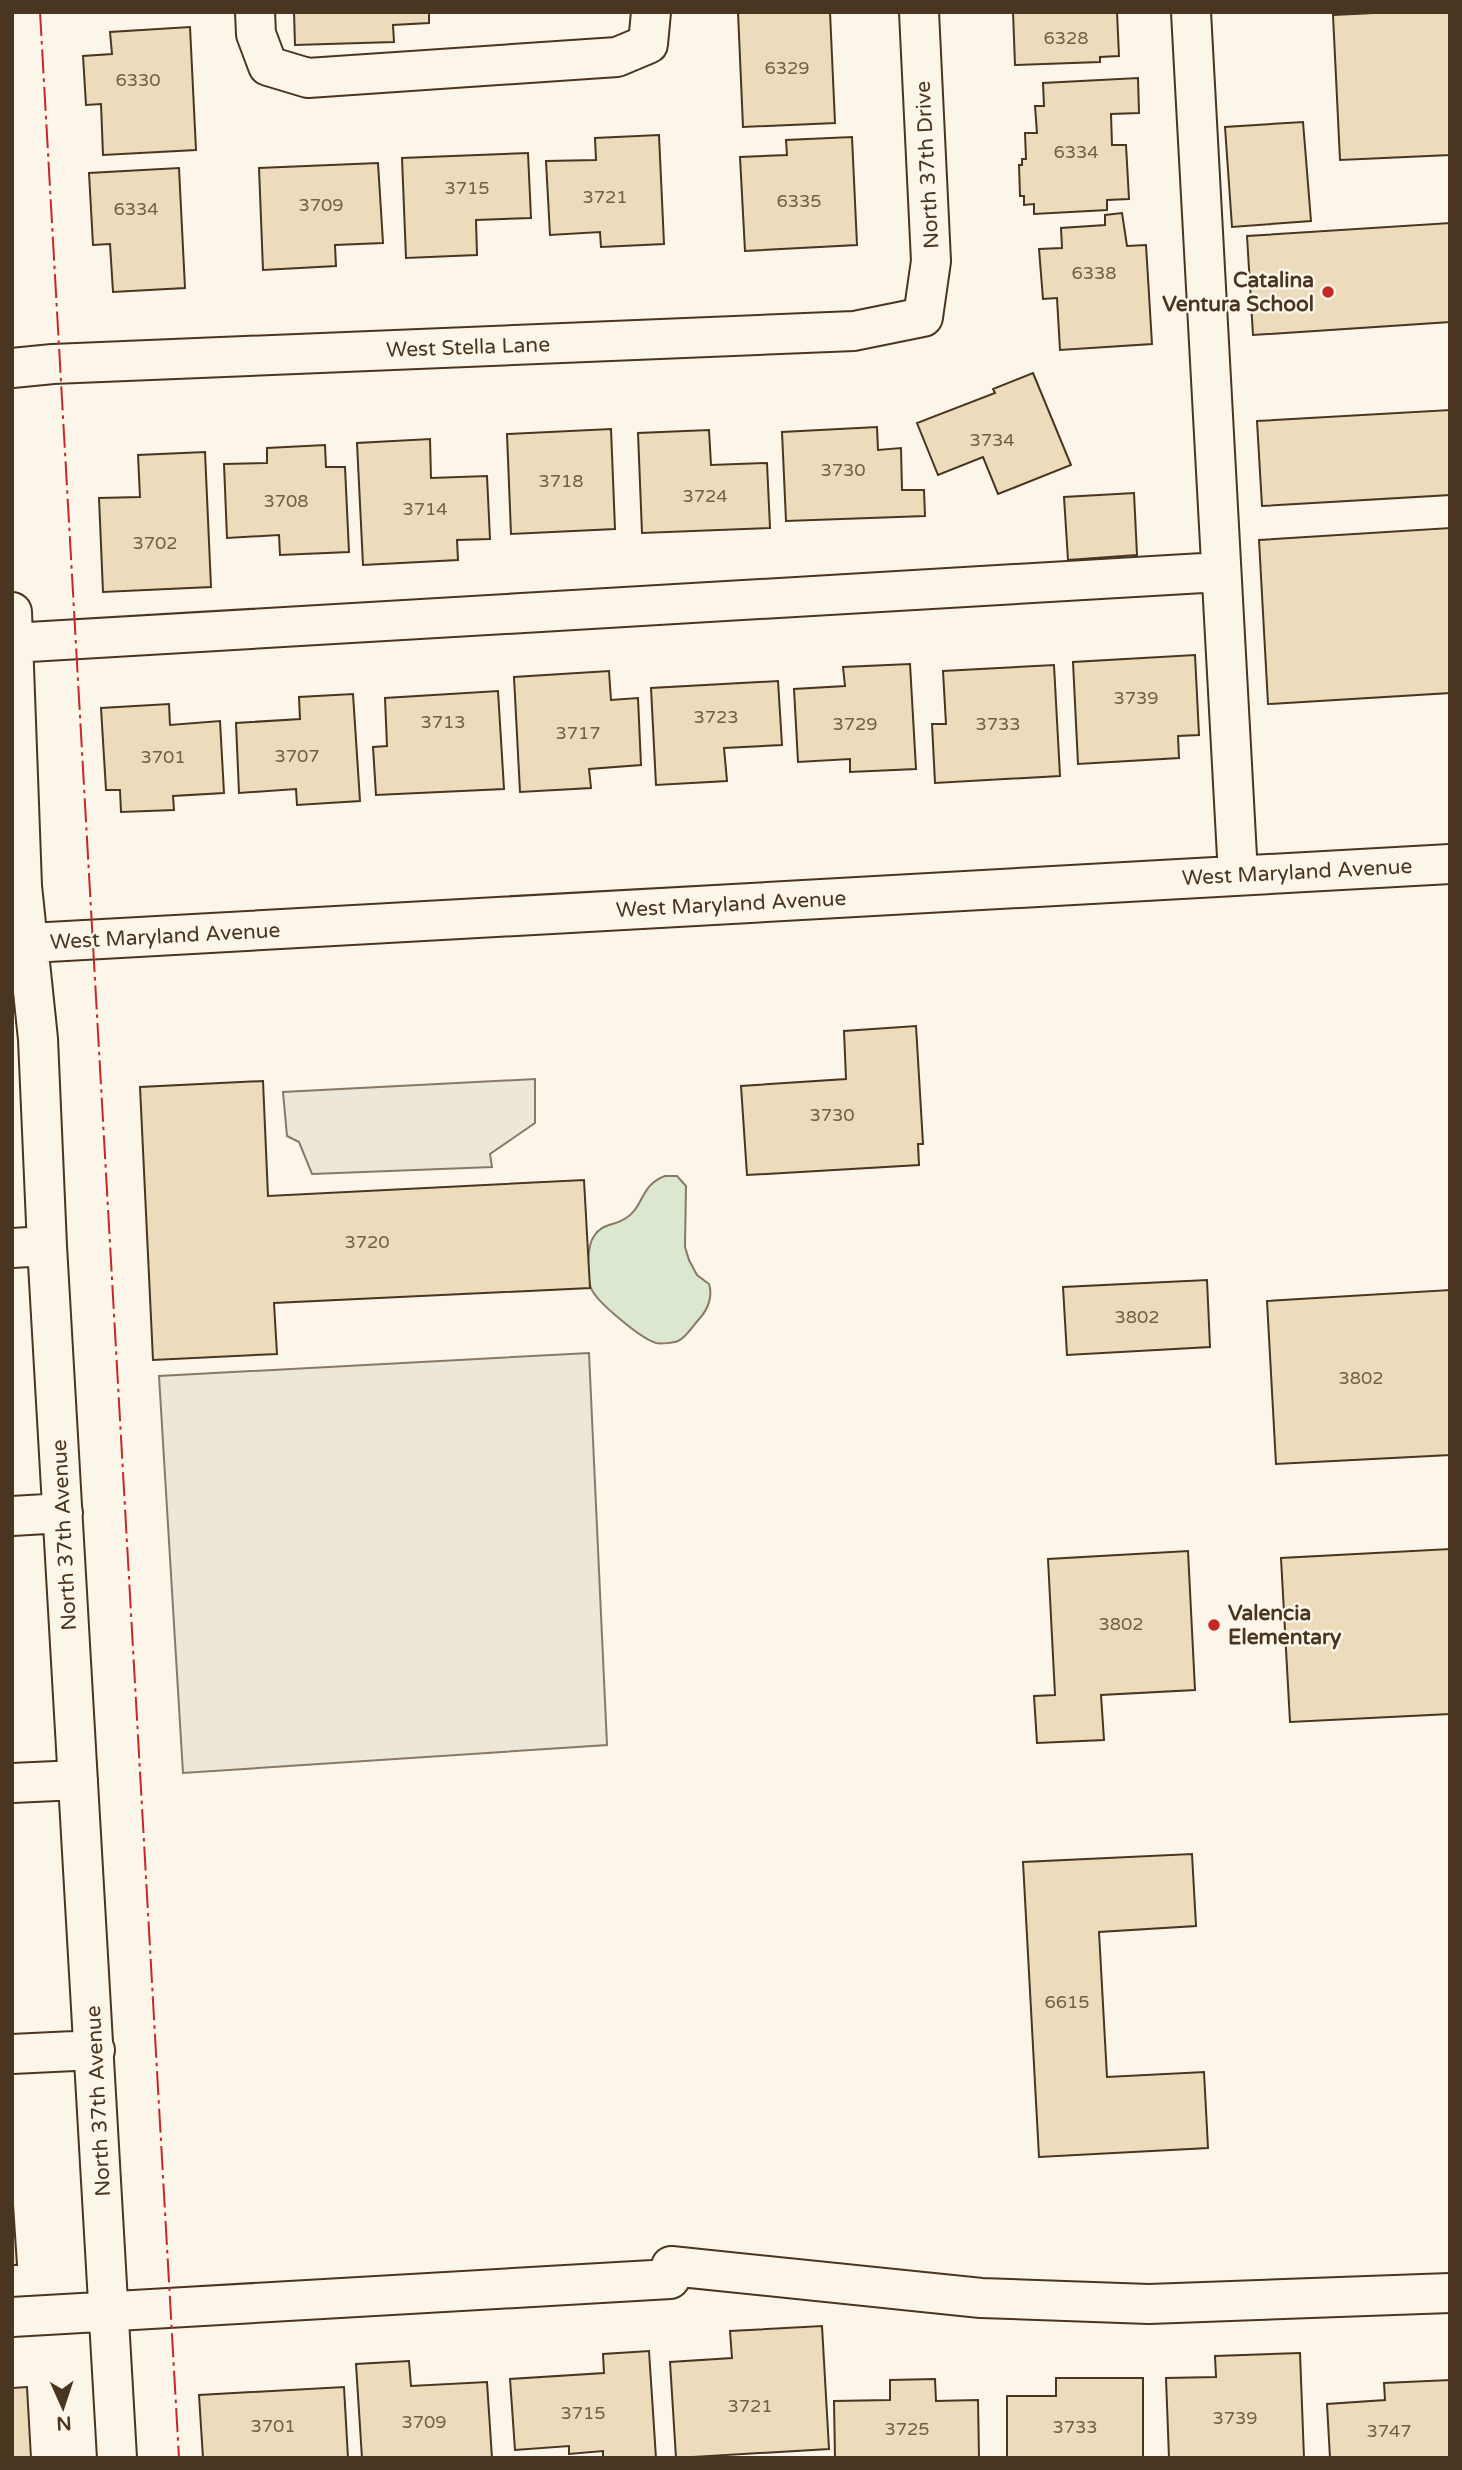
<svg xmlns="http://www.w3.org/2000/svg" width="1462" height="2470" font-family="'Varela Round',sans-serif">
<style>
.green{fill:#dce7d0;stroke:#887966;stroke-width:2}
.parking{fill:#ede7d9;stroke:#887966;stroke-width:2}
.building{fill:#ecdcbc;stroke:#4a3520;stroke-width:2}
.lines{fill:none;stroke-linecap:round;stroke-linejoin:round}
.minor-casing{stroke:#4a3520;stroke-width:42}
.minor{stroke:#fbf6e9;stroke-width:38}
.power{stroke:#c62828;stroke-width:2;stroke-dasharray:24 5 3.5 5;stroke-linecap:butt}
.poi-dot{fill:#c62828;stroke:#fbf6e9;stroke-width:2.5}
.labels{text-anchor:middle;stroke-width:5;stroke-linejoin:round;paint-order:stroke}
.number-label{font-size:18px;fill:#725f47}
.street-label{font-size:21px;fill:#4a3520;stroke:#fbf6e9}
.poi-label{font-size:21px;font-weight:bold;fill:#4a3520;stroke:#fbf6e9;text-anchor:end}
</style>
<rect width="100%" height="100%" fill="#fbf6e9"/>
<path class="green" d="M665,1176H677L686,1186L685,1247L689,1260L697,1275L709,1284C713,1296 708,1309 700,1318C694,1324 686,1338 678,1341C673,1343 661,1344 656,1343C642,1339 596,1302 591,1288C586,1277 587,1246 594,1236C602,1223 615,1226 626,1218C644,1207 640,1185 665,1176Z"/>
<path class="parking" d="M535,1079V1123L490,1154L492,1167L312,1174L299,1142L287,1136L283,1092Z
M589,1353L607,1745L183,1773L159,1376Z"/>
<path class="building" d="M294,12H429V23L393,25L394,42L295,45Z
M738,12H830L835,123L743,127Z
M1013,12H1117L1119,56L1100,57V62L1015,65Z
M1395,12H1450V155L1340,160L1333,15Z
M190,27L196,150L103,155L101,104L86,105L83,56L112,54L110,32Z
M1138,78L1139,113L1111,114L1112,145H1126L1129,199L1107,200V210L1034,214V204L1024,205V196H1020L1019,165H1022V159H1026L1025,133H1037L1035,106H1044L1043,83Z
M1303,122L1311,221L1232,227L1225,127Z
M659,135L664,244L601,247L600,232L550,235L546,161L596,160L595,138Z
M852,137L857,245L745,251L740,157L787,155L786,140Z
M528,153L531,218L476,220L477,255L406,258L402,158Z
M378,163L383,243L335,245L336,266L263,270L259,168Z
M179,168L185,288L113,292L110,244L93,245L89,173Z
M1122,213L1127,246L1146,245L1152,344L1060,350L1057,298L1043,299L1039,249L1062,248L1061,228L1105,225V215Z
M1450,223V322L1253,335L1247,236Z
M1033,373L1071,465L998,494L983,457L938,475L917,423L995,393L993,389Z
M1450,410V495L1262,506L1257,421Z
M877,427L878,450L901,448L902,490H924L925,516L786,521L782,432Z
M611,429L615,529L511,534L507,434Z
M709,430L711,465L767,463L770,528L642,533L638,433Z
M430,439L431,478L487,476L490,539L457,540L458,560L363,565L357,443Z
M325,445L326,467H345L349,552L280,555L279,535L227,538L224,464L267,463V448Z
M205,452L211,587L103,592L99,498L140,497L138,455Z
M1134,493L1137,555L1068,560L1064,497Z
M1450,528V693L1268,704L1259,540Z
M1195,655L1199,735L1178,736L1179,758L1078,764L1073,662Z
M910,664L916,769L850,772V759L798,762L794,689L845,686L843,667Z
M1054,665L1060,776L935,783L932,724H946L943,671Z
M609,671L611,700L638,698L641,765L589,769L591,788L520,792L514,677Z
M778,681L782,745L724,748L727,781L656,785L651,688Z
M498,691L504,789L376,795L373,747L387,746L385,698Z
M353,694L360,801L297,805L296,789L239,793L236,723L300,719L299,697Z
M169,704L170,725L220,721L224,793L173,796L174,810L121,812L120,790H106L101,708Z
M916,1026L923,1144H918L919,1165L747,1175L741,1086L846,1079L844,1031Z
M263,1081L268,1196L584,1180L590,1288L274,1303L277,1354L153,1360L140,1087Z
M1207,1280L1210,1347L1067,1355L1063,1287Z
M1450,1290V1455L1276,1464L1267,1301Z
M1450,1549V1714L1290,1722L1281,1558Z
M1188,1551L1195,1690L1101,1695L1104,1740L1037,1743L1034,1696L1055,1695L1048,1559Z
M1192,1854L1196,1926L1099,1932L1107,2077L1204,2072L1208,2148L1039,2157L1023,1862Z
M12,2189L17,2265H12Z
M822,2326L829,2449L676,2458L670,2362L732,2358L730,2331Z
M649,2351L656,2458H603V2451L569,2454V2446L515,2450L510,2379L604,2373L603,2354Z
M1300,2353L1304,2458H1169L1166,2378L1216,2377L1215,2356Z
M409,2361L411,2386L487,2382L492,2458H362L356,2364Z
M1056,2378H1143V2458H1007V2396H1056Z
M935,2379L936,2401L978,2400L979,2458H835L834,2401L890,2400V2380Z
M1450,2380V2458H1330L1327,2404L1385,2400L1384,2383Z
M27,2387L31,2458H12V2388Z
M344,2387L348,2458H203L199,2395Z"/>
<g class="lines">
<g class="minor-casing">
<path id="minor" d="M255,12L256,34L268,66L308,78L617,57L648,44L651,12
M1191,12L1238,875
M12,368L53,364L854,331L923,317L931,261L919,12
M12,612L22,886L38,1039L47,1246L117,2458
M12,643L1220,572
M12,944L1450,864
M12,1248L47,1246
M12,1516L63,1513
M12,1783L78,1780
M12,2054L95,2050
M12,2317L670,2279L671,2266L981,2298L1149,2304L1450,2293"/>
</g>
<use href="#minor" class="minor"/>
<path class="power" d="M40,12L179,2458"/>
</g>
<g class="poi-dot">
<circle cx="1328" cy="292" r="7"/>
<circle cx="1214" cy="1625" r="7"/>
</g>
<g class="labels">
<g class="number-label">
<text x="1066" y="44">6328</text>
<text x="787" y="74">6329</text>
<text x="138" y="86">6330</text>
<text x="1076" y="158">6334</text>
<text x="467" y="194">3715</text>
<text x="605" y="203">3721</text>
<text x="799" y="207">6335</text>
<text x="321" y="211">3709</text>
<text x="136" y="215">6334</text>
<text x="1094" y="279">6338</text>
<text x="992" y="446">3734</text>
<text x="843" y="476">3730</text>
<text x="561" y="487">3718</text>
<text x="705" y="502">3724</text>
<text x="286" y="507">3708</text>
<text x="425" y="515">3714</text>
<text x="155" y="549">3702</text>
<text x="1136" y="704">3739</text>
<text x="716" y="723">3723</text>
<text x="443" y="728">3713</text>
<text x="855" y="730">3729</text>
<text x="998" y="730">3733</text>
<text x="578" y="739">3717</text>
<text x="297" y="762">3707</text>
<text x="163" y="763">3701</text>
<text x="832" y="1121">3730</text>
<text x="367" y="1248">3720</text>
<text x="1137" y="1323">3802</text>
<text x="1361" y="1384">3802</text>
<text x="1121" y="1630">3802</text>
<text x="1067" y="2008">6615</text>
<text x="750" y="2412">3721</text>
<text x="583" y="2419">3715</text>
<text x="1235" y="2424">3739</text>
<text x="424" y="2428">3709</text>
<text x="273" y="2432">3701</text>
<text x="1075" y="2433">3733</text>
<text x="907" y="2435">3725</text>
<text x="1389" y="2437">3747</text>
</g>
<g class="street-label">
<text transform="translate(927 165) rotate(-93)" y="7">North 37th Drive</text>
<text transform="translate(468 347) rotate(-2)" y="7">West Stella Lane</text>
<text transform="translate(1297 872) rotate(-3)" y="7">West Maryland Avenue</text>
<text transform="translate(731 904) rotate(-3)" y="7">West Maryland Avenue</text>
<text transform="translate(165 936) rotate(-3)" y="7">West Maryland Avenue</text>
<text transform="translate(64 1535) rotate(-93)" y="7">North 37th Avenue</text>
<text transform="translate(98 2101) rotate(-93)" y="7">North 37th Avenue</text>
</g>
<g class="poi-label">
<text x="1314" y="287">Catalina<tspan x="1314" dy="24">Ventura School</tspan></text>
<text x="1228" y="1620" text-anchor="start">Valencia<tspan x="1228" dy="24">Elementary</tspan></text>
</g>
</g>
<rect width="1462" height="2470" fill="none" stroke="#4a3520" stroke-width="28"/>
<g transform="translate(63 2407) rotate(177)" stroke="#fbf6e9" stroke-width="5" paint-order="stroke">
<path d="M0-5L12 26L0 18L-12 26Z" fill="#4a3520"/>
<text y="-10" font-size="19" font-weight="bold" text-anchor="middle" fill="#4a3520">N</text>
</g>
</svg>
